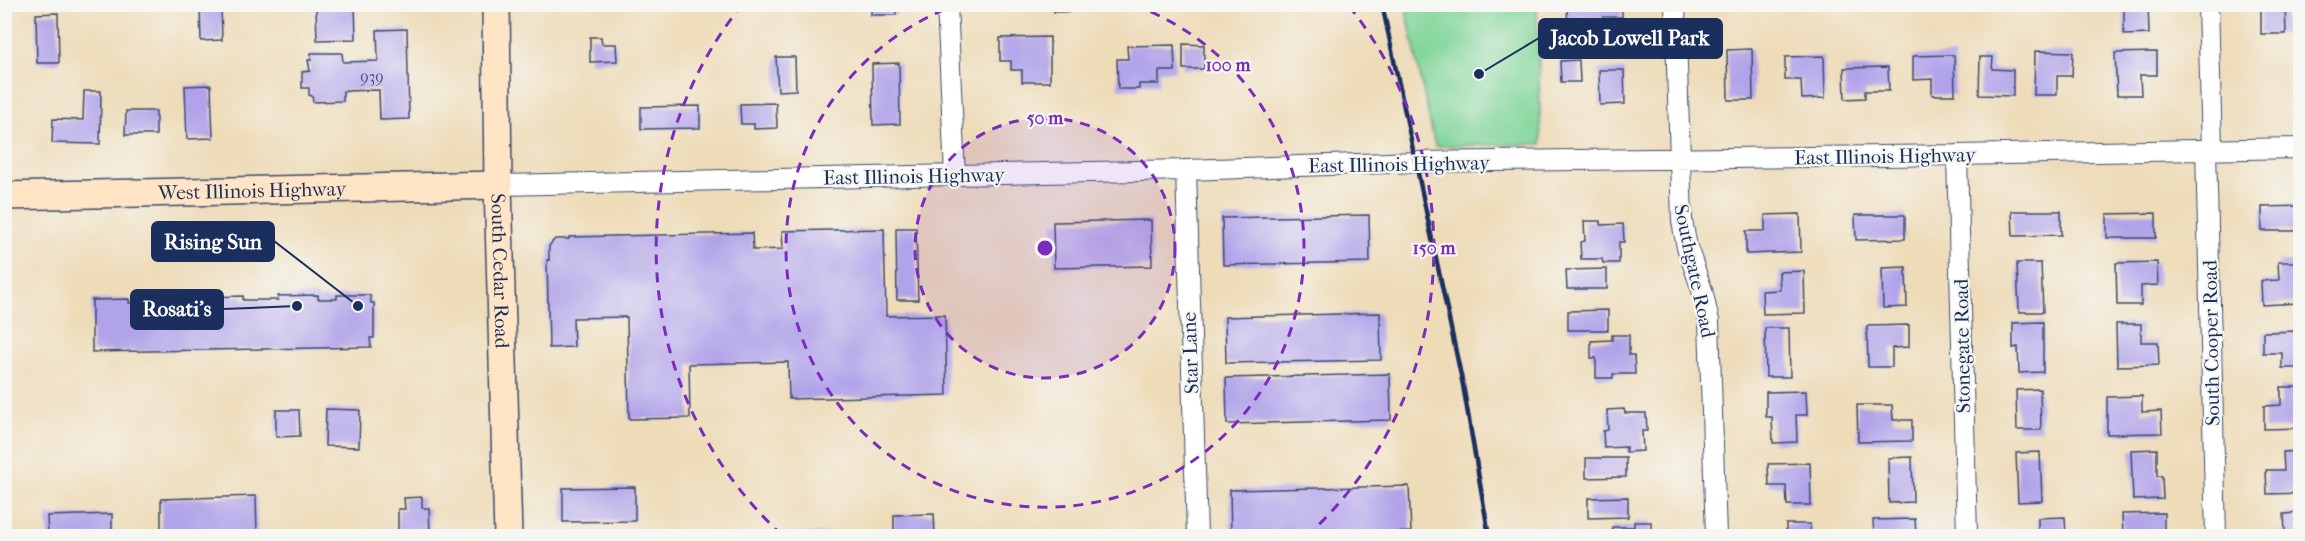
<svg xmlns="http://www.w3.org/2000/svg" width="2305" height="541" font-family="'IM FELL French Canon',serif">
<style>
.green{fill:#80d599;stroke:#4e827c;stroke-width:1.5}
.building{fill:#b1a3e9}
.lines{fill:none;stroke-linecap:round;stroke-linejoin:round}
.street-casing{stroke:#3b496c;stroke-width:22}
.secondary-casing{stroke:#3b496c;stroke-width:30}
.street{stroke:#fff;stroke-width:20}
.secondary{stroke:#ffe4c6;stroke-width:27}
.rail{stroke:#1b2f5e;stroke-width:4.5}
.ring{fill:none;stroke:#7b2cbf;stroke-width:3;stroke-dasharray:10 8}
.labels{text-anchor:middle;stroke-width:4.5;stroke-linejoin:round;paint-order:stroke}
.number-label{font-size:16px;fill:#404c81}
.street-label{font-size:20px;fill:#1b2f5e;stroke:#f6f6f2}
.centre{fill:#7b2cbf;stroke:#f6f6f2;stroke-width:3}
.ring-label{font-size:18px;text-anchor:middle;font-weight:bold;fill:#7b2cbf;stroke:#f6f6f2;stroke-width:4.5;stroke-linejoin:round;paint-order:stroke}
.leader{fill:none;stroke:#1b2f5e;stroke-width:2}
.callout-dot{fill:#1b2f5e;stroke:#f6f6f2;stroke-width:2}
.callout{fill:#1b2f5e;stroke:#1b2f5e;stroke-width:2}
.callout-label{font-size:21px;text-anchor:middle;font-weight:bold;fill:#fff}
</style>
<rect width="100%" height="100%" fill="#f6f6f2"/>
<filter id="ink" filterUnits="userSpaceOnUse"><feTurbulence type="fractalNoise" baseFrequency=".0167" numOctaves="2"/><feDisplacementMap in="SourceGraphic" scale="12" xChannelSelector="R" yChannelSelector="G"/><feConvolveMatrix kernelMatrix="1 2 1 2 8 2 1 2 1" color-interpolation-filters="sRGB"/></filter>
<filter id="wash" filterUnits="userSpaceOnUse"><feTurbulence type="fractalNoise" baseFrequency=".008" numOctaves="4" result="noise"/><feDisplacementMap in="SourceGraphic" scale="24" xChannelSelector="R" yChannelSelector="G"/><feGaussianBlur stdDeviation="1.35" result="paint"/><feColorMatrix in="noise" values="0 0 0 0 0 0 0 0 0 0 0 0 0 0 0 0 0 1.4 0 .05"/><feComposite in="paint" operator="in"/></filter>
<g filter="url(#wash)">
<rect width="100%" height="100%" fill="#eedcb9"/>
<path class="green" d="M1405,5H1537L1541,144L1435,146Z"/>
<g id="blocks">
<path class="building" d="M871,4H896V15H871Z
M1054,4H1082V11L1054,12Z
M1567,4H1622V17H1603V34H1568Z
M2124,4H2148L2149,34L2124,35Z
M2261,4H2285L2286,34H2261Z
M200,5H221L222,40L201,41Z
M355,7L356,39L317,40L316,8Z
M58,13L59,63H37L36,14Z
M407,29L409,119L380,120L379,90L343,91V101L313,102L312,96L309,95V88H302V72L310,71L308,60H311V53H342L343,62L378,61L377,30Z
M590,37H601L602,44H616L617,61L590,62Z
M1050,37V82H1022V70H1011V61H1000V38Z
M1183,44L1204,45V69H1183Z
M1174,45L1175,71H1159V84H1139V89H1118L1117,59H1128L1127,46Z
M1752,49L1753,100H1728L1727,50Z
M2035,51L2073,52L2072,76H2057V95H2034Z
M2157,52V75H2140L2141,95H2117L2115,53Z
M1954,55L1955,95H1932V79L1913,80V56Z
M1824,56L1825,98L1802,99L1801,80H1785V57Z
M776,57H795L796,90L778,91Z
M1980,57H1993L1992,69L2013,70V96L1979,95Z
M1579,60L1580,82H1561L1560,61Z
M899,63L900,124L873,125L872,64Z
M1888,67L1889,91H1865V98L1845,99L1844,68Z
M1599,70H1624L1625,104L1600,105Z
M211,85L213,138L187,139L185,86Z
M84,91H101L100,144L52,143L53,119L83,120Z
M776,103L777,128L754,129V124H741L740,104Z
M700,106V128L641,129V107Z
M126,111H156V135H125Z
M2300,206V231H2262V207Z
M2012,211H2061V235L2013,236Z
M2156,213V238H2107V214Z
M1800,214L1801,252L1746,254V231H1765V215Z
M1369,215L1370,262L1223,265L1222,218Z
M1855,215H1905V239L1856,240Z
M1151,220L1152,266L1054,268L1053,222Z
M1584,221H1601V225L1623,224L1624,242H1619V263H1603L1602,259H1581L1580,242L1585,241Z
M896,228H916L918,300H897Z
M884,229L886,316L945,315L947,395L789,399L788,362L689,364L690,418L629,419L627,317L573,318L574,347L549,348L547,260H549V246L555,239H569V237L752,233L753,250L783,249L782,231Z
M2157,262L2158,285L2141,286V305H2117L2116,263Z
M2278,262H2300V303L2262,305L2261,281L2279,280Z
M2017,263H2041L2043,312H2019Z
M1906,267L1907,307L1883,308L1882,268Z
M1607,269V289H1567L1566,270Z
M1804,271L1805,313L1763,314L1762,291L1780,290L1779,272Z
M318,295V299H337V295H370L371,303H374V338H370L371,347L92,352V300L129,299V303H147L148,299L186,298V301H203L204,297L243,296V300H278V296Z
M1608,310V330H1568V311Z
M1380,313L1381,360L1226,363L1225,317Z
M2043,322V372L2019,373L2018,347L2013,348V323Z
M2116,324H2141V342H2158L2159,365L2117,366Z
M1909,325V347L1892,348V367H1868L1867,326Z
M1765,328H1789L1790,377H1766Z
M2300,331V368H2282V353H2263V332Z
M1612,335H1629V355H1634L1635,374H1613V378H1596V358H1591V341L1612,340Z
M1390,374L1391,420L1227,424L1226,378Z
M2281,387H2300V428L2264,429V406L2281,405Z
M2040,389L2041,430H2017L2016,390Z
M1806,391L1807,415H1796L1797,442L1773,443L1772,417H1766V392Z
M2142,396V412L2161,411L2162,433L2107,434V397Z
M1857,405H1892L1893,420H1912V441L1858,442Z
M326,409L360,410L359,447L325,446Z
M1624,409L1625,413H1646L1647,431H1642L1643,451L1626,452V447L1604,448L1603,431L1608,430L1607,410Z
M276,410H299L300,436L276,437Z
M2157,449V476H2162L2163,499L2133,500L2131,450Z
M2300,451V493L2267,494L2266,470H2284L2283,452Z
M2040,452L2042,501L2018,502L2016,453Z
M1912,457L1913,502L1889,503L1888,458Z
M1586,458H1626V477L1586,478Z
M1810,463L1811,505H1787L1786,486H1769L1768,464Z
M1409,486L1411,532L1231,536L1230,490Z
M635,487V521L563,522V488Z
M256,496L257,536H161V499Z
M422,497V508H429L430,535L422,536L398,535V509H405L404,498Z
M1628,497V517L1588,518V498Z
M2164,513V536H2123L2122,514Z
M2300,513V536H2267V533L2285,532L2284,514Z
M112,514V536H48L47,516Z
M934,514L935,536H894V515Z
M2065,517L2066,536H2038V518Z
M1915,519L1916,536H1874L1873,520Z
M1634,522H1651V536H1612V527H1634Z
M1786,524H1810L1811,536H1786Z
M827,533V536H770V534Z"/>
</g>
</g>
<g filter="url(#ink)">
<use href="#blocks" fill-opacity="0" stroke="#3b496c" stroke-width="1.5"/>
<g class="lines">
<g class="street-casing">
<path id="street" d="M947,4L955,175
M1675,4L1682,221L1687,247L1702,290L1709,321L1716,536
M2208,4L2212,150
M2206,150L2216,536
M1957,155L1967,536
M1186,170L1197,536
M498,185L1186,170L1417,162L1957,155L2300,148"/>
</g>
<g class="secondary-casing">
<g id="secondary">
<path id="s1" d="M496,4L498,185L508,536"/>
<path id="s2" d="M4,196L498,185"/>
</g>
</g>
<use href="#street" class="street"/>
<use href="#secondary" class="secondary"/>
<path class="rail" d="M1382,4L1463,385L1489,536"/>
</g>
</g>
<circle cx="1045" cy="248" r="130" fill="#7b2cbf" fill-opacity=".12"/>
<g class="ring">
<circle cx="1045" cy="248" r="130"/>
<path d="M1134 5A259 259 0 1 1 956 5"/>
<path d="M782 535A389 389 0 0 1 741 6M1349 6A389 389 0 0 1 1308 535"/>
</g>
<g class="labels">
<g class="number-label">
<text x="372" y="82">939</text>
</g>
<g class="street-label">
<text transform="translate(1885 156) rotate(-1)" y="7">East Illinois Highway</text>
<text transform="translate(1399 164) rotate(-1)" y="7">East Illinois Highway</text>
<text transform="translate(914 176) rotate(-1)" y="7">East Illinois Highway</text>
<text dy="7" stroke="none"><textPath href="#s2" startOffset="248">West Illinois Highway</textPath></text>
<text dy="7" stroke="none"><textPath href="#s1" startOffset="267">South Cedar Road</textPath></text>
<text transform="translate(1695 271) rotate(78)" y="7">Southgate Road</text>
<text transform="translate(2211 343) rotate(-91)" y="7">South Cooper Road</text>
<text transform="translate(1962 346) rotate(-91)" y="7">Stonegate Road</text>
<text transform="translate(1190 353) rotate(-92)" y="7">Star Lane</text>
</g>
</g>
<circle cx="1045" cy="248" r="9" class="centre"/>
<g class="ring-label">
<text x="1228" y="71">100 m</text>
<text x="1045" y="124">50 m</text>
<text x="1434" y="254">150 m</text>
</g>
<path class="leader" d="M1479 74L1539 38M358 306L274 241M297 306L223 309"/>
<g class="callout-dot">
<circle cx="1479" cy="74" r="6"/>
<circle cx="358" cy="306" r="6"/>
<circle cx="297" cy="306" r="6"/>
</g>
<g class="callout">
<rect x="1539" y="19" width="183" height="39" rx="6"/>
<rect x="152" y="222" width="122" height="39" rx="6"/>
<rect x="131" y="290" width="92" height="39" rx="6"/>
</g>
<g class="callout-label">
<text x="1630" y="45">Jacob Lowell Park</text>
<text x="213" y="249">Rising Sun</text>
<text x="177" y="316">Rosati's</text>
</g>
<rect width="2305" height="541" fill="none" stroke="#f6f6f2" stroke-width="24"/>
</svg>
